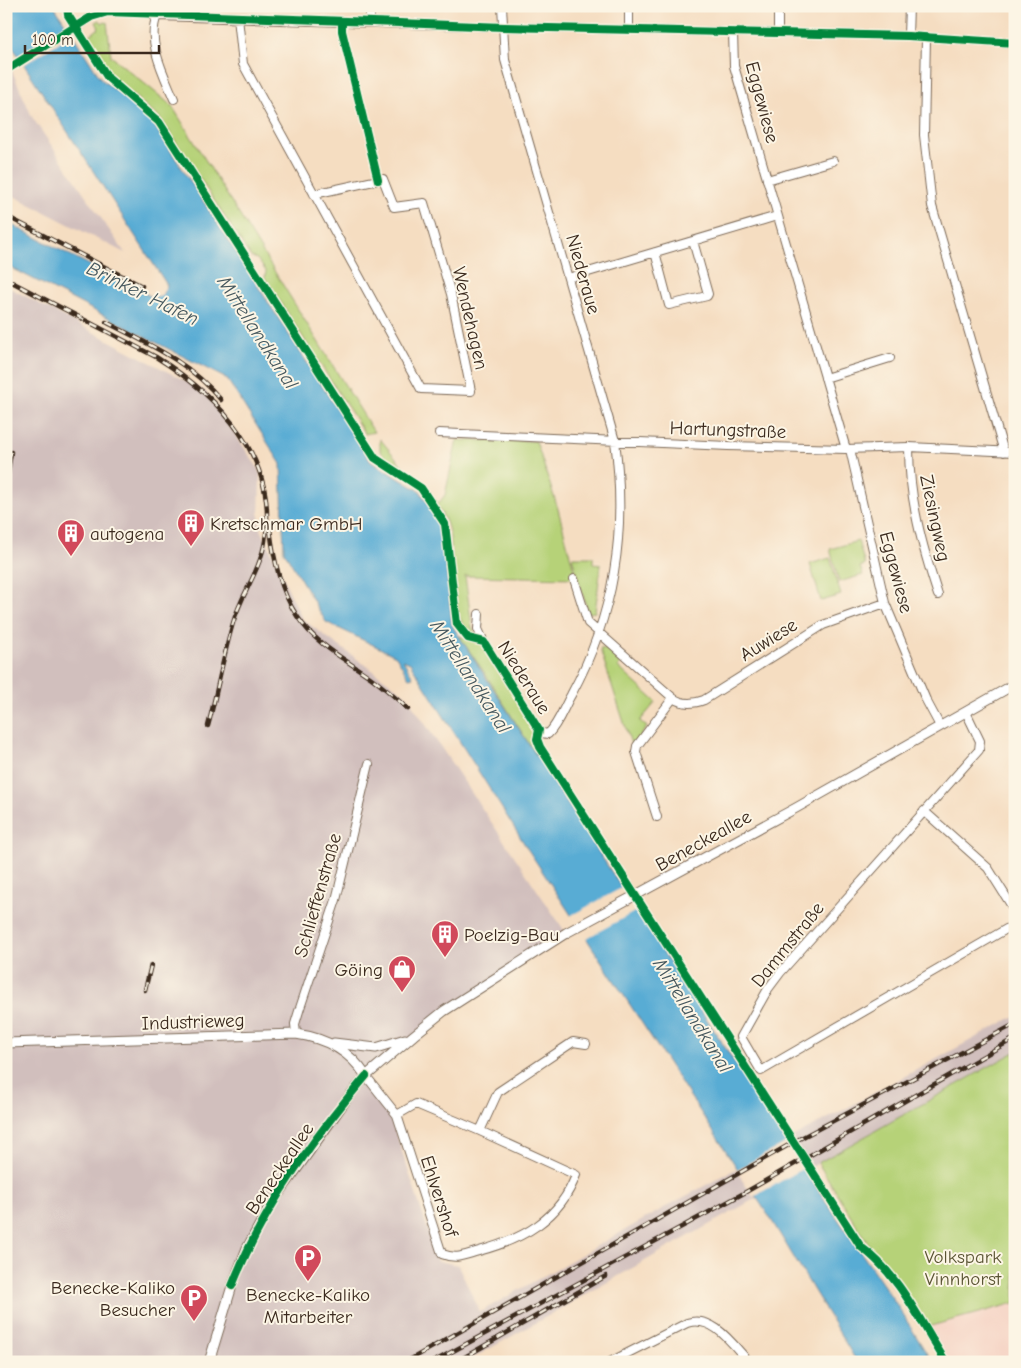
<svg xmlns="http://www.w3.org/2000/svg" width="1021" height="1368" font-family="'Comic Neue',sans-serif">
<style>
.built{fill:#f5d2c3}
.industrial{fill:#d1bfbd}
.green{fill:#b6d278;stroke:#787e4b}
.water{fill:#59acd4;stroke:#4a6b79}
.pier{fill:#f5ddc1}
.lines{fill:none;stroke-linecap:round;stroke-linejoin:round}
.minor-casing{stroke:#7c6957;stroke-width:10}
.tertiary-casing{stroke:#7c6957;stroke-width:11}
.minor{stroke:#fff;stroke-width:8}
.tertiary{stroke:#fff;stroke-width:9}
.rail-casing{stroke:#3b2a1e;stroke-width:4.5}
.rail{stroke:#fcf5e5;stroke-width:2.5;stroke-dasharray:8;stroke-linecap:butt}
.cycleway-casing{stroke:#fcf5e5;stroke-width:11}
.cycleway{stroke:#00873e;stroke-width:8}
.labels{text-anchor:middle;stroke-width:4;stroke-linejoin:round;paint-order:stroke}
.street-label{font-size:19px;fill:#3b2a1e;stroke:#fcf5e5}
.poi-label{font-size:19px;fill:#3b2a1e;stroke:#fcf5e5;text-anchor:start}
.park-label{font-size:19px;fill:#5a5434;stroke:#fcf5e5}
.water-label{font-size:20px;font-style:italic;fill:#46585e;stroke:#fcf5e5}
</style>
<rect width="100%" height="100%" fill="#fcf5e5"/>
<filter id="ink" filterUnits="userSpaceOnUse"><feTurbulence type="fractalNoise" baseFrequency=".02" numOctaves="2"/><feDisplacementMap in="SourceGraphic" scale="10" xChannelSelector="R" yChannelSelector="G"/><feConvolveMatrix kernelMatrix="1 2 1 2 8 2 1 2 1" color-interpolation-filters="sRGB"/></filter>
<filter id="wash" filterUnits="userSpaceOnUse"><feTurbulence type="fractalNoise" baseFrequency=".0096" numOctaves="4" result="noise"/><feDisplacementMap in="SourceGraphic" scale="20" xChannelSelector="R" yChannelSelector="G"/><feGaussianBlur stdDeviation="1.12" result="paint"/><feColorMatrix in="noise" values="0 0 0 0 0 0 0 0 0 0 0 0 0 0 0 0 0 1.4 0 .05"/><feComposite in="paint" operator="in"/></filter>
<g filter="url(#wash)">
<rect width="100%" height="100%" fill="#f5ddc1"/>
<path class="built" d="M1015,1303V1362H948L927,1327Z"/>
<path class="industrial" d="M6,57L32,117L125,253L6,192Z
M6,286L206,392L260,471L259,525L302,619L405,694L566,933L465,998L366,1076L392,1121L438,1261L458,1265L480,1312L664,1208L1015,1016V1052L466,1362H6Z"/>
<path class="green" d="M100,20L102,23L107,22L111,56L172,106L374,432L365,434L265,278L266,271L257,259L251,257L161,119L111,76L88,37L99,28L96,22Z
M380,439L406,470L423,486L438,504L445,495L457,440L536,441L558,509L576,578L465,576L472,627L479,639C443,626 459,553 446,522C434,494 408,477 385,459L384,455L380,451Z
M858,541L865,565L860,567L863,575L839,582L830,549Z
M572,557H593V564L601,565L595,612L588,613Z
M830,558L841,595L821,601L810,564Z
M459,636L483,644L537,731L535,739L543,758L539,760L484,672Z
M607,648L623,662L618,667L656,702L640,721L647,727L632,747L600,649Z
M1015,1052V1303L927,1327L882,1259L872,1250L818,1163Z"/>
<path class="water" d="M6,6H54L101,79L149,117L371,462L420,491L442,525L452,625L805,1171L897,1305L932,1362H857L772,1221L527,848L410,663L403,660L413,677L409,678L396,656L326,622L284,551L281,464L227,379L6,265V222L152,297L162,296L167,285L6,37Z"/>
<path class="pier" d="M68,24L74,33L22,66L17,57Z
M625,886L640,909L585,939L570,916Z
M789,1141L806,1167L753,1197L736,1170Z"/>
</g>
<g filter="url(#ink)">
<g class="lines">
<g class="minor-casing">
<path id="minor" d="M359,6L370,7
M629,6V30
M778,6V33
M238,18L243,64L421,389L471,391L451,294L424,203L394,207L383,179L314,194
M370,22V6
M733,32L734,66L846,449
M908,36L909,6
M926,38L924,135L932,206L1004,452
M174,99C164,75 146,41 157,16L504,27L908,36L1015,43
M767,180L833,161
M655,252L669,305L707,296L708,294L693,241
M568,278L777,216
M825,378L890,358
M439,433L728,446L846,449L909,447L1015,452
M909,447C909,499 922,546 938,595
M850,449L885,603L926,700L940,726
M574,579L588,623L673,698C683,705 693,704 704,700L823,625L885,603
M479,614L478,629L484,642L539,730L542,733L548,734C558,725 564,707 571,695C615,614 627,532 615,441L505,60L502,6
M966,712L980,741L979,750L780,973L768,989L741,1037L761,1071L1015,924
M924,811L988,868L1015,911
M657,817L636,752L637,746L673,698
M296,1034L295,1024L299,1011L336,900L369,764
M366,1076L397,1115L442,1254C457,1260 464,1255 479,1251C523,1239 560,1219 576,1175L480,1131
M397,1115L416,1104L480,1131L498,1092L573,1042L586,1044
M610,1362L687,1323C713,1314 733,1345 749,1362"/>
</g>
<g class="tertiary-casing">
<path id="tertiary" d="M6,1043L296,1034C325,1038 350,1051 366,1076
M334,1043L376,1048L405,1039
M209,1362L232,1286L247,1248L268,1209L349,1096L366,1076L414,1035L444,1011L566,933L796,808L1015,684"/>
</g>
<use href="#minor" class="minor"/>
<use href="#tertiary" class="tertiary"/>
<g class="rail-casing">
<path id="rail" d="M6,216L142,286
M6,279L156,357C220,397 279,459 265,541C260,571 241,595 233,623C223,657 217,692 208,726
M106,322C148,344 190,362 221,400
M6,487L11,452
M270,529C274,560 280,590 297,616C315,644 345,659 370,677C384,687 396,698 408,709
M145,990L151,965
M406,1362L801,1138L1015,1024
M433,1362L744,1193L1015,1038
M456,1362L606,1276"/>
</g>
<use href="#rail" class="rail"/>
<g class="cycleway-casing">
<path id="cycleway" d="M67,6L68,15L108,78L159,122L375,458L421,488L445,524L457,624L468,638L484,642L539,730L537,739L540,747L861,1247C899,1274 921,1323 946,1362
M342,21V31L378,180
M6,70L91,17L108,12L504,27L908,36L1015,43
M232,1286C263,1208 312,1139 366,1076"/>
</g>
<use href="#cycleway" class="cycleway"/>
</g>
</g>
<defs>
<g id="building-pin" transform="scale(1.4375)"><path d="M0 17L-7.5 6A9.5 9.5 0 1 1 7.5 6Z" fill="#d1495b" stroke="#fcf5e5"/><path d="M-4-6H4V6H1V3H-1V6H-4ZM-2.5-4.3h1.7v1.8h-1.7ZM.8-4.3h1.7v1.8H.8ZM-2.5-1h1.7V.8h-1.7ZM.8-1h1.7V.8H.8Z" fill="#fff"/></g>
<g id="shop-pin" transform="scale(1.4375)"><path d="M0 17L-7.5 6A9.5 9.5 0 1 1 7.5 6Z" fill="#d1495b" stroke="#fcf5e5"/><path d="M-5-2.5h2.3a2.7 3.5 0 0 1 5.4 0H5L5.5 6h-11ZM-1.5-2.5h3a1.5 2.3 0 0 0-3 0Z" fill="#fff"/></g>
<g id="parking-pin" transform="scale(1.4375)"><path d="M0 17L-7.5 6A9.5 9.5 0 1 1 7.5 6Z" fill="#d1495b" stroke="#fcf5e5"/><path d="M-3.5-5.5H1a3.5 3.5 0 0 1 0 7H-1V5.5H-3.5ZM-1-3.4V-.6H.8a1.4 1.4 0 0 0 0-2.8Z" fill="#fff"/></g>
</defs>
<g fill-rule="evenodd">
<use href="#building-pin" x="191" y="523"/>
<use href="#building-pin" x="71" y="533"/>
<use href="#building-pin" x="445" y="934"/>
<use href="#shop-pin" x="402" y="969"/>
<use href="#parking-pin" x="308" y="1258"/>
<use href="#parking-pin" x="194" y="1298"/>
</g>
<g class="labels">
<g class="street-label">
<text transform="translate(763 102) rotate(75)" y="7">Eggewiese</text>
<text transform="translate(584 274) rotate(74)" y="7">Niederaue</text>
<text transform="translate(471 318) rotate(77)" y="7">Wendehagen</text>
<text transform="translate(728 429) rotate(2)" y="7">Hartungstraße</text>
<text transform="translate(936 518) rotate(78)" y="7">Ziesingweg</text>
<text transform="translate(897 572) rotate(75)" y="7">Eggewiese</text>
<text transform="translate(768 639) rotate(-32)" y="7">Auwiese</text>
<text transform="translate(525 677) rotate(58)" y="7">Niederaue</text>
<text transform="translate(703 840) rotate(-29)" y="7">Beneckeallee</text>
<text transform="translate(317 895) rotate(-74)" y="7">Schlieffenstraße</text>
<text transform="translate(787 944) rotate(-51)" y="7">Dammstraße</text>
<text transform="translate(193 1021) rotate(-2)" y="7">Industrieweg</text>
<text transform="translate(279 1168) rotate(-56)" y="7">Beneckeallee</text>
<text transform="translate(440 1196) rotate(72)" y="7">Ehlvershof</text>
</g>
<g class="poi-label">
<text x="210" y="530">Kretschmar GmbH</text>
<text x="90" y="540">autogena</text>
<text x="464" y="941">Poelzig-Bau</text>
<text x="383" y="976" text-anchor="end">Göing</text>
<text x="175" y="1294" text-anchor="end">Benecke-Kaliko<tspan x="175" dy="22">Besucher</tspan></text>
<text x="308" y="1301" text-anchor="middle">Benecke-Kaliko<tspan x="308" dy="22">Mitarbeiter</tspan></text>
</g>
<g class="park-label">
<text x="963" y="1263">Volkspark<tspan x="963" dy="22">Vinnhorst</tspan></text>
</g>
<g class="water-label">
<text transform="translate(143 293) rotate(26)" y="7">Brinker Hafen</text>
<text transform="translate(258 332) rotate(57)" y="7">Mittellandkanal</text>
<text transform="translate(471 676) rotate(57)" y="7">Mittellandkanal</text>
<text transform="translate(693 1015) rotate(58)" y="7">Mittellandkanal</text>
</g>
</g>
<rect width="1021" height="1368" fill="none" stroke="#fcf5e5" stroke-width="25"/>
<path d="M25 45v8h134v-8" fill="none" stroke="#3b2a1e" stroke-width="2.5"/>
<text x="32" y="45" font-size="15" fill="#3b2a1e" stroke="#fcf5e5" stroke-width="4" paint-order="stroke">100 m</text>
</svg>
